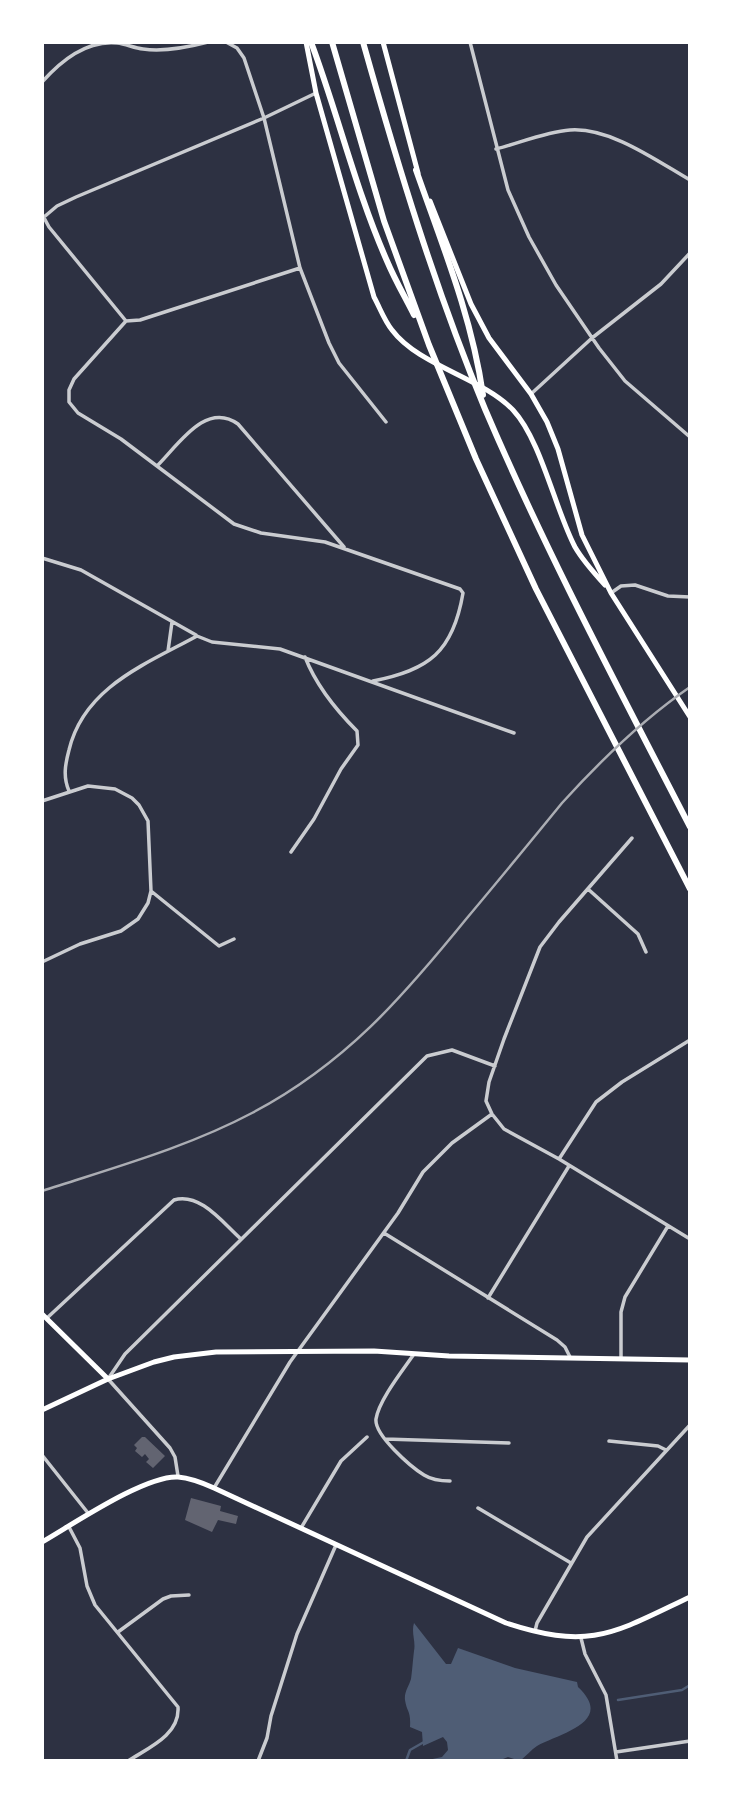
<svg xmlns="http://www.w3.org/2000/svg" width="732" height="1803" font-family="Poppins,sans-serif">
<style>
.water{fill:#4f5d75}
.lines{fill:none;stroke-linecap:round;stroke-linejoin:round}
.stream{stroke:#4f5d75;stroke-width:2.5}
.building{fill:#626471}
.minor{stroke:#caccd0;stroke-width:3.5}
.secondary{stroke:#fff;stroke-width:5}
.primary{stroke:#fff;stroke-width:5}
.motorway{stroke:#fff;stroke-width:6}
.rail{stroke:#abadb3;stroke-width:2.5}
</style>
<rect width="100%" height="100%" fill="#2d3142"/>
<path class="water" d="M414,1623L446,1664H451L458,1648L515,1668L577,1682L578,1687C615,1722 561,1733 537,1746C531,1750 526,1756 520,1761L508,1757L498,1761H423L442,1757L448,1750L447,1742L443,1737L423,1746L422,1732L410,1727C411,1710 407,1713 405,1700C404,1692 409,1686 411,1679C412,1672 413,1659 414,1651C416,1641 411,1633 414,1623Z"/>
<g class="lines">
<path class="stream" d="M618,1700L682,1690L690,1685
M406,1761L410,1750L424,1742"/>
</g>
<path class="building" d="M142,1437H145L165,1456L153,1468L146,1462L149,1459L145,1454L142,1457L135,1451L137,1448L134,1445Z
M191,1498L221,1506L220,1511L238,1516L236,1524L218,1520L212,1532L185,1520Z"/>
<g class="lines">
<path class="minor" d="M226,42L237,48L244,58L264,118L300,268L329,343L339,363L386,422
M470,42L508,190L529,237L556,285L599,348L625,381L690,437
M42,82C61,61 86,40 117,43C126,44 134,48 143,49C164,52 189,47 208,42
M496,149C520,143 545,132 570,130C610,127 657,161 690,180
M42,214L49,227L126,321L140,320L300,268
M44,217L57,206L76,197L264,118L316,93
M126,321L74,379L69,390V402L78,413L121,439L234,524L261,533L325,542L460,589L463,593C453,652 429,670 373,681
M531,394L592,338L661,284L690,253
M158,465C179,444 206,401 238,424L344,547
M42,558L81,570L196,635
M611,593L621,586L635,585L668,596L690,597
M168,651L172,622
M69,791C63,777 65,765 69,750C84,687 146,664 197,636L212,642L280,649L514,733
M42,801L88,786L115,789L132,798L139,805L148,821L151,891L148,903L138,919L121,931L80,944L42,962
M632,838L559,922L540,947L504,1039L489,1082L486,1101L492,1114L504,1129L559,1159L690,1239
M291,852L314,819L341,769L358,745L357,731C335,709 316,685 305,657
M588,889L638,934L646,952
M151,891L219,946L234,939
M559,1159L596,1102L622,1082L690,1040
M384,1233L557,1340L565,1347L570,1357
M488,1298L569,1166
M47,1318L174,1200C200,1192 223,1223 241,1239
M414,1354C403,1370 379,1400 376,1419C374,1435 411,1467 424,1475C432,1480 440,1481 450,1481
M621,1358V1312L625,1297L668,1226
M385,1439L509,1443
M609,1441L658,1446L666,1450
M42,1455L88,1513
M178,1476L175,1457L170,1448L108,1379L125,1354L427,1056L452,1050L495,1066
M214,1488L290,1362L398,1213L423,1172L452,1143L492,1114
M478,1508L571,1563
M69,1527L80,1548L87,1586L95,1605L178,1707C180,1735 148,1748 128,1761
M301,1528L341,1461L367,1437
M535,1631L537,1623L587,1537L690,1425
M118,1632L163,1599L171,1596L189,1595
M581,1638L585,1654L606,1695L617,1761
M616,1752L690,1741
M258,1761L267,1738L271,1716L297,1634L336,1545"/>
<path class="secondary" d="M42,1314L108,1379
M42,1410L108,1379L154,1362L174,1357L216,1352L374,1351L449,1356L690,1360"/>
<path class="primary" d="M306,42L316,93L374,297C380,308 384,320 392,330C419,366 481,377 513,410C541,440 555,509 575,547C583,561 594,573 605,585
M383,42L418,173
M430,201L471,304L489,338L531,394L547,422L558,449L582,535L611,593L690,717
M42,1542C72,1525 145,1475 178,1477C190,1478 203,1483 214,1488L506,1623C591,1651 614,1633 690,1597"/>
<path class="motorway" d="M311,42C338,114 356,191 387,261C395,280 405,297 414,315
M332,42L384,221L429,345L476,459L536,589L690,889
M363,42C398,166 435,289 485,409C546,552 619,689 690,827
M416,170C442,244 472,317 483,395"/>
<path class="rail" d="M42,1191C112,1168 186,1148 252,1113C345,1064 402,998 467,918C499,880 531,841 562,803C601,760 642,720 690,687"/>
</g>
<rect width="732" height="1803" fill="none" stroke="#ffffff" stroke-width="88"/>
</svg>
